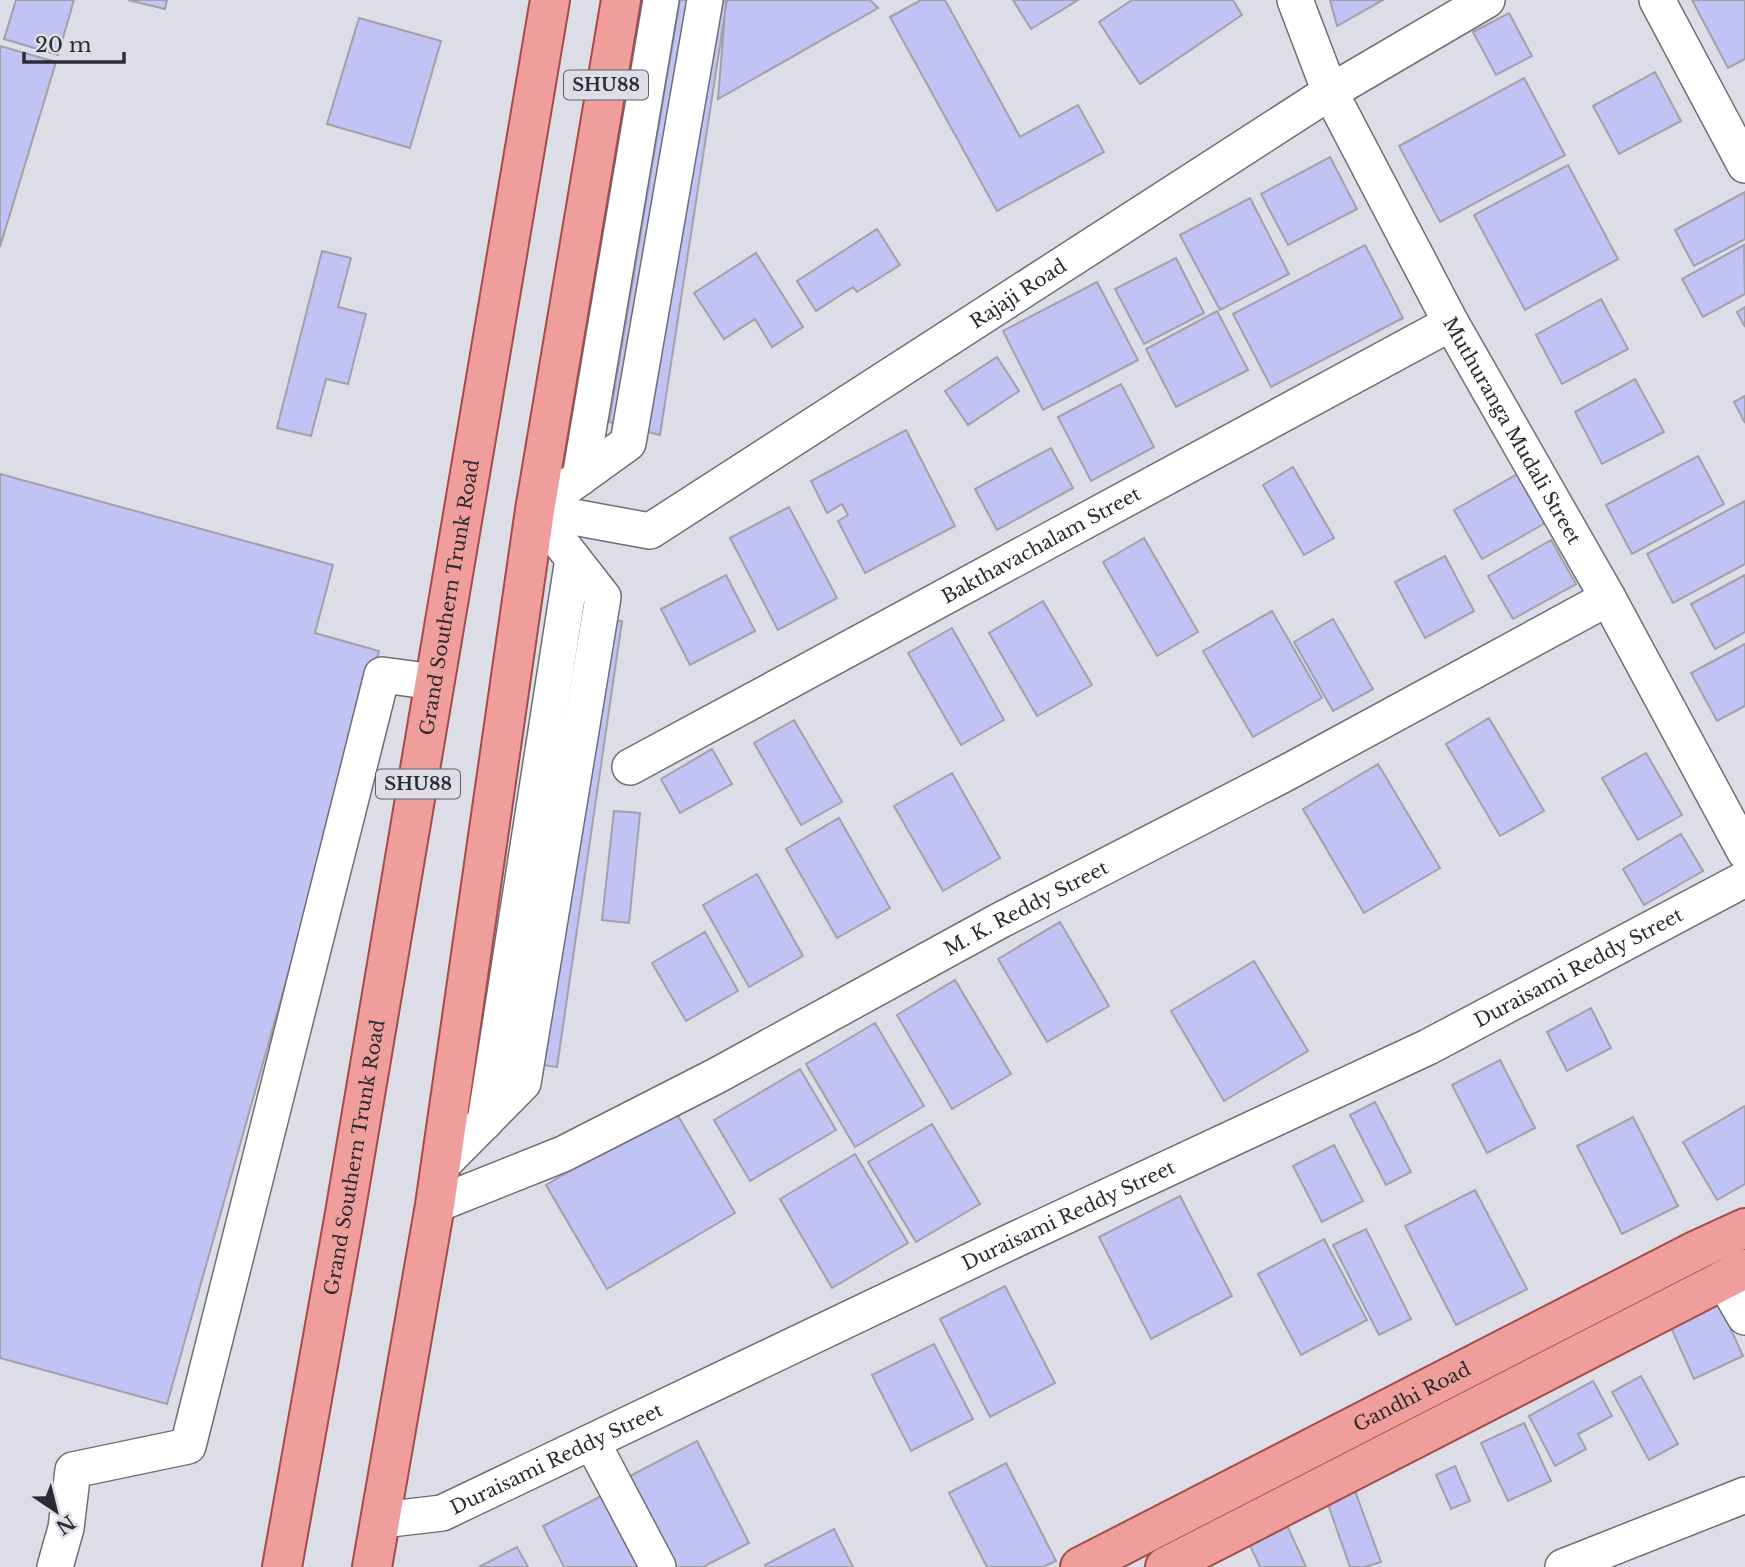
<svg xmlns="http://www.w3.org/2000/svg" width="1745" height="1567" font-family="'Libre Baskerville',serif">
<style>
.building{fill:#c1c3f4;stroke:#a1a1aa;stroke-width:2}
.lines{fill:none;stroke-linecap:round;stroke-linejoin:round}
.minor-casing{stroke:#6e6e77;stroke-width:38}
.major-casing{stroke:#a44c4a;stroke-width:42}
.minor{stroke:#fff;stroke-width:35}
.major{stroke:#ef9e9b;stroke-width:38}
.labels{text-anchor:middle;stroke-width:6;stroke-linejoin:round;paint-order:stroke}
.shield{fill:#dddde7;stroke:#606166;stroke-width:2}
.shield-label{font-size:18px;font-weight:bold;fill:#2b2c2f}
.street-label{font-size:19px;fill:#2b2c2f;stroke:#dddde7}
</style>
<rect width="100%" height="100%" fill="#dddde7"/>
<path class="building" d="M16,0H74L58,55L4,39Z
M128,0H167L165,9Z
M680,0H727L660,435L609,422Z
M726,0H870L878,8L718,99Z
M921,0H945L1020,137L1078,105L1104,152L997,211L890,17Z
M1013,0H1078L1031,29Z
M1132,0H1233L1242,15L1140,84L1099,22Z
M1330,0H1383L1337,26Z
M1692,0H1745V59L1728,68Z
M1509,13L1532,56L1496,75L1473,32Z
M359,18L441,41L410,148L327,124Z
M0,46L56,62L0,247Z
M1655,72L1681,121L1619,154L1593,106Z
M1524,78L1565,155L1440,222L1399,146Z
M1330,157L1357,209L1288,245L1261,194Z
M1568,165L1618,259L1525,310L1474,215Z
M1745,192V239L1694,266L1675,230Z
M1250,198L1289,274L1220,310L1180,235Z
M877,229L900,265L857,292L853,287L816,311L797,281Z
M1365,245L1403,318L1271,387L1233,314Z
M1744,245L1745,294L1703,317L1682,279Z
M322,251L351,258L338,307L366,314L348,384L326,379L311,436L277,428Z
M756,253L803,327L772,347L755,319L724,339L694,293Z
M1176,258L1204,313L1144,344L1115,289Z
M1097,282L1138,360L1043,410L1003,331Z
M1601,299L1628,349L1562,384L1536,335Z
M1745,307V327L1737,312Z
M1217,311L1248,370L1176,407L1146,349Z
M997,357L1019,391L968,425L945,391Z
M1635,379L1664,432L1602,464L1575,412Z
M1121,384L1154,447L1091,481L1058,417Z
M1745,396V423L1734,402Z
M906,430L955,526L865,573L838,521L848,515L842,504L827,513L811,481Z
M1051,448L1073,488L997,530L975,489Z
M1698,456L1724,504L1632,554L1606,505Z
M1293,467L1334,538L1304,555L1263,485Z
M1528,468L1556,517L1482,559L1454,510Z
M0,474L333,565L315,633L379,651L167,1404L0,1358Z
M1745,501V564L1673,603L1647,554Z
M789,507L837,598L778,630L730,538Z
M1144,538L1198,632L1157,656L1103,562Z
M1551,540L1576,584L1513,619L1488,576Z
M1445,556L1474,611L1425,638L1395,582Z
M726,575L755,631L690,665L661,609Z
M1745,575V632L1715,649L1691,604Z
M1043,601L1092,685L1037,716L989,633Z
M1272,611L1322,698L1253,737L1203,651Z
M573,615L622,621L557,1067L509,1060Z
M1333,619L1373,689L1333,711L1294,642Z
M952,628L1004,720L961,745L908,653Z
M1745,644V706L1717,721L1691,673Z
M1489,718L1544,811L1500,836L1446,744Z
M794,720L842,802L801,825L754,743Z
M712,749L732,784L680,813L661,779Z
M1646,753L1682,815L1638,840L1602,778Z
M1378,764L1440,868L1364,913L1303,809Z
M952,773L1000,858L943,891L894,806Z
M614,811L640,813L629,923L602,920Z
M839,818L890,908L837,938L786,849Z
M1681,834L1703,871L1644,905L1623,869Z
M757,874L803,956L749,987L703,905Z
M1060,922L1109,1006L1047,1042L998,959Z
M705,932L738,991L686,1021L652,963Z
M1254,961L1308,1051L1224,1101L1171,1011Z
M955,980L1011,1074L952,1109L897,1015Z
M1591,1008L1611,1048L1567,1071L1547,1032Z
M875,1023L924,1106L855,1147L806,1064Z
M1500,1060L1535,1128L1487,1153L1452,1085Z
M800,1069L836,1130L750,1181L714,1120Z
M1375,1102L1411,1172L1386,1185L1350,1115Z
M1745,1106V1184L1717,1200L1683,1142Z
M674,1109L735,1213L607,1289L546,1185Z
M1633,1117L1678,1206L1622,1234L1577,1146Z
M932,1124L980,1204L916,1242L868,1162Z
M1334,1145L1363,1201L1322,1222L1293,1166Z
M855,1154L908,1243L832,1288L780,1199Z
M1475,1190L1527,1289L1456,1325L1405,1226Z
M1180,1196L1232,1296L1151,1339L1099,1237Z
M1366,1229L1411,1319L1379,1335L1333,1245Z
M1324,1239L1367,1320L1301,1355L1258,1274Z
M1005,1286L1055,1383L990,1417L940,1319Z
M1718,1301L1743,1356L1694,1379L1669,1323Z
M934,1344L973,1419L911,1451L872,1375Z
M1641,1376L1678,1444L1649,1460L1612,1392Z
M1593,1381L1612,1416L1578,1434L1586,1449L1555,1466L1529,1416Z
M1524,1423L1551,1481L1508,1501L1481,1443Z
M697,1441L749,1543L703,1567H676L630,1476Z
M1006,1463L1056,1561L1043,1567H987L949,1493Z
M1455,1466L1470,1501L1451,1509L1436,1475Z
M1351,1480L1381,1562L1365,1567H1350L1323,1490Z
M607,1493L645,1567H564L543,1526Z
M1285,1521L1306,1567H1260L1247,1539Z
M834,1529L853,1567H766L765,1565Z
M517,1547L528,1567H479Z"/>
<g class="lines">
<g class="minor-casing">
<g id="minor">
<path id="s1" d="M1295,0L1330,92L1451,323L1608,598L1745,852"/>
<path d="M1657,0L1745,165"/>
<path d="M580,478L661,0"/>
<path id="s2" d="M535,510L650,531L1330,92L1487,0"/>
<path id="s3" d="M630,767L1451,323"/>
<path d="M485,1122L573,559"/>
<path d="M440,1167L523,1083L603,597L535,510L628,443L705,0"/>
<path id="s4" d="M435,1205L563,1154L716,1076L999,921L1286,773L1608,598"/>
<path d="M1723,1279L1745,1317"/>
<path d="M592,1442L658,1567"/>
<path id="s5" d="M382,1520L442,1513L1012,1241L1428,1047L1745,879"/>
<path d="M55,1567L66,1528L73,1470L188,1446L382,675L435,682"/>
<path d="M1563,1567L1745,1495"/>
</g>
</g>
<g class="major-casing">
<g id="major">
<path id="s6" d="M282,1567L344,1219L550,0"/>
<path d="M372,1567L435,1205L535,510L621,0"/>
<path id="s7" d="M1080,1567L1697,1250L1745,1228"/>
<path d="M1165,1567L1745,1269"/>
</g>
</g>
<use href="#minor" class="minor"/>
<use href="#major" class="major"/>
</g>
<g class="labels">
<g class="shield">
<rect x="564" y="70.5" width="84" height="29" rx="5"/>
<rect x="376" y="769.5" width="84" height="29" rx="5"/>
</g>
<g class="shield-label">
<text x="606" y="91">SHU88</text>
<text x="418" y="790">SHU88</text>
</g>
<g class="street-label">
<text dy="7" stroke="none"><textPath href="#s2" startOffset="555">Rajaji Road</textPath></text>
<text dy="7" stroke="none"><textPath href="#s1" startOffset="483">Muthuranga Mudali Street</textPath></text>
<text dy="7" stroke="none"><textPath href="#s3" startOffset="467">Bakthavachalam Street</textPath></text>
<text dy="7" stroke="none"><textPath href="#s6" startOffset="984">Grand Southern Trunk Road</textPath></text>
<text dy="7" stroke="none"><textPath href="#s4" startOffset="662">M. K. Reddy Street</textPath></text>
<text dy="7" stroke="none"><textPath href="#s5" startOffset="1321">Duraisami Reddy Street</textPath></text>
<text dy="7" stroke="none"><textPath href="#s6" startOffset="416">Grand Southern Trunk Road</textPath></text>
<text dy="7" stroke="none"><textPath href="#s5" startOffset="754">Duraisami Reddy Street</textPath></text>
<text dy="7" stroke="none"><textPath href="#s7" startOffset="373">Gandhi Road</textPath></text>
<text dy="7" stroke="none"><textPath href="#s5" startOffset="187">Duraisami Reddy Street</textPath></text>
</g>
</g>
<g transform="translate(56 1511) rotate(145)" stroke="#dddde7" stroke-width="5" paint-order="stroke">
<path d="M0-5L12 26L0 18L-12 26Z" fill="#2b2c2f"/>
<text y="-10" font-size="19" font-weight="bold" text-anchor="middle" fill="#2b2c2f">N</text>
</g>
<path d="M24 52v10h100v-10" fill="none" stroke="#2b2c2f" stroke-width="3.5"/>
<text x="35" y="52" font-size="21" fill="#2b2c2f" stroke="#dddde7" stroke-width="5" paint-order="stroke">20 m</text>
</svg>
